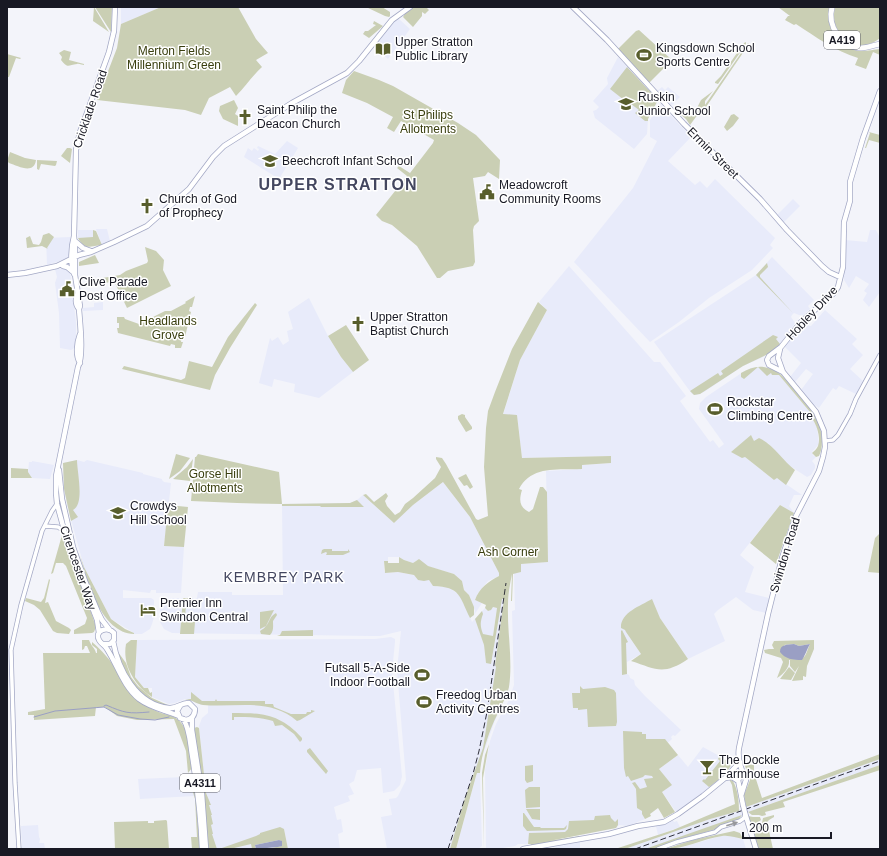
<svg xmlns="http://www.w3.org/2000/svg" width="887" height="856" font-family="Arial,sans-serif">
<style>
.built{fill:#e8ebfa}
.green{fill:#cacfb4;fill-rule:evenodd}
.water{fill:#9a9fc4}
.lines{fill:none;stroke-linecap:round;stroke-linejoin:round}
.stream{stroke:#9a9fc4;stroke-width:1}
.minor-casing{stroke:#a3a8c5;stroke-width:5}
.major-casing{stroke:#a3a8c5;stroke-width:6}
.highway-casing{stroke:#a3a8c5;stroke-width:6}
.minor{stroke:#fff;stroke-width:3.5}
.major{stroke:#fff;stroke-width:4.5}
.highway{stroke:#fff;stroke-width:5}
.rail{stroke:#2f303b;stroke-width:1;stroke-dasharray:6 3;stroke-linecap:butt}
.major-bridge-casing{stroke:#a3a8c5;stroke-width:6;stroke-linecap:butt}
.major-bridge{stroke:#fff;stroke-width:4.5}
.oneway{fill:#97989c}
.labels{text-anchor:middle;stroke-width:3;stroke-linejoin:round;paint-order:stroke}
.shield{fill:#fff;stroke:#5d5e66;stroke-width:1}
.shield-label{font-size:11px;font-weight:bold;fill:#181924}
.poi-label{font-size:12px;fill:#181924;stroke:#fff;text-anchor:start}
.park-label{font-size:12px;fill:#393e0e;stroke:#fff}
.street-label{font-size:12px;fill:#181924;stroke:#fff}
.quarter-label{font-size:14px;letter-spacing:1px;fill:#43465f;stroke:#fff}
.district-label{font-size:16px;font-weight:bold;letter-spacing:1px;fill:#43465f;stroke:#fff}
</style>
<rect width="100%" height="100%" fill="#f3f4fa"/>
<path class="built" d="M121,7H161L121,24Z
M396,19H399L410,29L388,59L373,46L393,21Z
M618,57L658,100L648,119L647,134L634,149L595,118L593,111L596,110L599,107L593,101L608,84L607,78Z
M662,87L665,90L668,87L680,97L672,105L657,91Z
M660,104L691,137L668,161L695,185L700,181L707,188L715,179L775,238L770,245L773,248L752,270L709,298L679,322L650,342L574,262L633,188L657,141L650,137V120Z
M287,141L298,148L279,179L244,157L248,148L252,151L254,148L258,151L259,149L257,148L258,146L275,154Z
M793,199L800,206L783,223L777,215Z
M96,229H107L110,241L102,245Z
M78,230H93V238H78Z
M870,230H876L880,238V292L869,307L863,300L867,293L864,291L869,284L856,276L849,288L844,280L845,240L867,242Z
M70,237V253L68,257L66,259L47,265L46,238Z
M772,257L814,300L808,306L810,309L803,315H799L794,313L792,315L791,317L795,323L780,344L774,350L761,358L743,366L704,392L696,395L692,394L654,342L756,275Z
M569,266L654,362H660L686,396L680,401L710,442L713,440L719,448L724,444L699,409L700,403L706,397L743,372L751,368L761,367L767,368L776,371L815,418L813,420L817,427L819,444L812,452L813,455L816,457L812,461L815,465V468L811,475L807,477L787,464L768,443L754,441L751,436L731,452L745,457L774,480L777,478L802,495H794L789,506L794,513L780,505L740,555L754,567L745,592L769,598L766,613L753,610L736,597L718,610L714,614L725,641L688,659L660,618L652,600L626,632L641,654L627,662V674L629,675L630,678L634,680L635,685L645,696L681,730L675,736L673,735L671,737L672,739L644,764L662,792L671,785L659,769L678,755L688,767L703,747L732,763L731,767L705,792L676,812L662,792L640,790L632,783L636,789L638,806L642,811L645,819L640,821L628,826L619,825L616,828L527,844H518L515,846L497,849H486L485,770L490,741L496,724L509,700L514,685L512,611L515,610L514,573L521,572V564L548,562L546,471L582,469V465L611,463V456L522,458L517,415H503L520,360L547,310L539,302Z
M55,269H66L70,272L76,322V347L71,350L60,348L59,313L55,283L57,277Z
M309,298L328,336L341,357L353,372L319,398L294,392L295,384L274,379L272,387L259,383L270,338L272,341L278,337L283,345L289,341L287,331L293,329L288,312Z
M103,302V310L83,311V308L94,307V303Z
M825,310L857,339L852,344L863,355L850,369L863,381L856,394L839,386L836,390L833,388L819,408L813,404L801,390L813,374L806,369L795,382L790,377L801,363L784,346L802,323L804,324L805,322L809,326H811Z
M77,460L84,462L87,460L143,473V474L162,479V480L164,482L171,483L164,546L184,547L181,593H156V590H151L150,593L123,590V598H151L154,600V617L152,624L150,629L142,634H134V633L111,619L84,567L67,505L63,482V463Z
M32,461L54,465L50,479L32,478L28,472L29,462H32Z
M443,482L470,517L499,573V576L488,581L478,593L475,600L482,603L474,615L475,611L469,595L464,590L462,581L454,574L427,566L417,560L413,563L404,560L399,557H388V561H384V571L385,572L387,573L398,572L414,575L418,580H429L433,586L448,587L457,593L463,600L472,622L485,608L486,610L489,611L493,607L497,608L493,636H481L484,645L486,663H491L504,582H508L500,709L494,723L450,849H387L381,817L392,815L389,799L396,798L398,796L406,780L397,670L401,631L380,636H371L172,633L164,629L160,622V601L162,598H197L198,592H232V595H283L282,504L350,503L357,500L363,495L394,523L413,505Z
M391,637L395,639V642L392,672L402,776L400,785L394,791L383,793L381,768L357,770L354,781L349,784L354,794L348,796L350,801L334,807L337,820L341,819L343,832L338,834L340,849H288L284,829L250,839L252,849H211L199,726L202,718L208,713V705H202L185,699L175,703L169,704L152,697V688H144L135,677L137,640L375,639Z
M880,759V765L748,812L746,807Z
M477,773H480L482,846L478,849H456Z
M185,777L187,779H189L195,796L140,799L138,779Z
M740,809L742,815L741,816L651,849H625L698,823Z
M673,820L674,822L677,821L680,827L658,835L656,826L666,824Z
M38,825L39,837L40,839L39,843H44L45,849H22L21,826Z
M721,836H735L738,838L743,839L746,849H676Z
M580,842V849H557L555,847Z"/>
<path class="green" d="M94,7L109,32L93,21Z
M95,7H112L111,32Z
M161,7H238L256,39L268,53L256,60L262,67C252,76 245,87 236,96L230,87L209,98L201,115L185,110L97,100L117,48L121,24Z
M366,7H382L390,12V16L389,17L385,16Z
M413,7H426L429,10L425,14L422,12V16L413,27L403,17L406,12Z
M778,7H830C824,25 837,44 854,50C863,52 871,50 880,49V55L873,52L866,69L855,65L858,58C835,51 816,37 796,24L794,25L785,20L788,16H790Z
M835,7H880V38C857,57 828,35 835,7Z
M374,21L383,26L369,38L363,34L365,31H368L376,25L373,24Z
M639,30L672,60L649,83L617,50L636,31Z
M746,42V44L718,84L715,83V82L721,76L744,43Z
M748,43L749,44L706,107L704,106L690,125L686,119L679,113L680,111L682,110L689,115L693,116L701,100L713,91L705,101V105Z
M64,50L71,52L69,60L84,64V65C83,65 78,63 77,64C68,65 68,69 61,60L62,57L59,53Z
M7,54L21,58L20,59L16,58L9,77H7Z
M627,67L658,100L648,119V121H645L635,113L639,110L631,104L626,97L624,100L610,89Z
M354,71L379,80L393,86L458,123L476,135L500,160L499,179L488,172L485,176L473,178L479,221L474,226L473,230L475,262L473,266L448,271L440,278H437L417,246L392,225L382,221L376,215L407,176L397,168L399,166L410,173L433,143L434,140L401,121L394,132L387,128L393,117L367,103L342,93L346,80Z
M234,100L238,108L235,114L238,116V126L223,119L219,111L220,106Z
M734,114L739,118L733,126L727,131L724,127L731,115Z
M869,132L880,135V145V143L869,140L866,148H865L870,133Z
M67,148H70L72,149L70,163L61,156Z
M10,152L25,158L36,160C34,175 18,166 9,163L7,161Z
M37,160L57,161L56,165L55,166L41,164L39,170L37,169Z
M93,230L96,231L102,245C90,246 85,251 78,238L93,237Z
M49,233L54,237L47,248L48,249L42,246L27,248L26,238L30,236L33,244L39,245L41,242L43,235Z
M145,247L156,251L164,260L163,270L171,286L127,308L115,283L113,284L110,282L102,284L99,281L96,284L91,281V280L120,275L126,271L147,263L148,261Z
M95,255L99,263L79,266V262Z
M767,263L768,267L760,275V277L793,313L756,275Z
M195,296L192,307H190L189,311L191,312L185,337H182L181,342H183L181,348H175V345L171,344L170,346L118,333L117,328H119V323H117V317H124L125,319L139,324L165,311H171L186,303L185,302Z
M538,302L547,310L520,360L503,414L517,415L522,458L611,456V463L582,465V469C559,470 531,465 519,489L522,490C519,500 519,507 529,512L533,509L540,487H543L547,492L548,562L521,564V572L513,574L512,601H511L512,574C510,584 508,594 508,604C507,632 513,660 509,687C507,697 501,705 497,715C489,731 481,755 480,773H477L476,776L456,849H450L465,798L483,748L496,667L495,665L504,599H502L491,664L486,663L484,645L475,619L482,611L483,614C480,622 480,626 483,634L493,636L497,608L493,607L491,610L488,611L485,608L486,605L475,600C479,588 489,581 499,576V573L470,517L443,482L413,505L394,523L363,495L366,494L374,502L386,493L388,496L385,501L387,506L395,515L400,512L405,504L413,498L435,478L441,467L436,459V457L442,458L446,464L476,519L478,520L488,516L484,467L486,428L488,411L495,392L512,349Z
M255,303L257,305L230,348L215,375L210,390L122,369L124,366L181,380L185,378L189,361L212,367L228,337Z
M346,325L369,360L353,372L341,357L328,336Z
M773,335L778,337L776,339L780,344L768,354L743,366L700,394L694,395L690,391L718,373L720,376L723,374L721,371Z
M758,367L744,379L741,377V373C750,368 758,365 768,368C783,372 792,387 802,399C806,404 811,408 814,413C821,424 825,444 819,456L816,457L812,453C814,451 817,449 818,446C821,438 817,426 813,420L815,418L779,375H772L771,373L767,376Z
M462,414L465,415V417L472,427V429L466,432L458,419V416Z
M751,435L754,441L759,438C773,444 783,461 795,470L786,485L777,478L774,480L745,457L742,458L731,452Z
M176,454L190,458L180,471L169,479Z
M198,454L279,472L282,504L350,503L357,500L364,507H321L320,506H282V504L237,503L191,501L195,457H196Z
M193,459L190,481L173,479L187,467Z
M77,460C77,472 85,504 73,510L78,517L71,521L64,489L63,463Z
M11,468L28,469V472L32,478H11Z
M466,474L473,487L470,489L467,485L464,486L458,478Z
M168,505L188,507L184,547L164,546Z
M780,505L794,513L776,564L750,543Z
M880,533V573L868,572L875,538Z
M62,535L91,612L96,627L94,632L92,633L74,634V630L85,624L87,618L66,566L63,563H56L53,573L51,574Z
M324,549H332V551H348V549L350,552L343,555H326L327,553L326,552L321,554L322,550Z
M80,555L84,567L111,619L125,629L134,633V634C101,633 87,581 80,555Z
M399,557L404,560L413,563L419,559L428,566L454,574L462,581L464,590L469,595L474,607V615L470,618C459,596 461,587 433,586L429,580L424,581L418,580L414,575L398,572L385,573L384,561H388V563H399Z
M49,579L50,580L45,603L48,602L56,621L69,628L71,630L69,634L57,633L53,631L40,610L34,605L25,601L26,598L41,602L44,598Z
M183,598H188C186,609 184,610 187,622H195L194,634H180Z
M652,599L660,618L688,659C663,676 656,669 631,661L641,654L626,632L625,630L621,628C620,613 640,606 652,599Z
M274,610L266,626L260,629V612Z
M276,613L277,615L273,621C273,626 274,631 270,635L261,634L260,631C271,625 267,618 276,613Z
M313,630V636H277L280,635L282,631Z
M622,630L628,642L626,643L627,674L622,675L621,631Z
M82,640H89C91,646 95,648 96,653H97V649L92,645V642C98,647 106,655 111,662C119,674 123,687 134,697C141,704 151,709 161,713C168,715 177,716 182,724C190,736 190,754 192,768L188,773L186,751L174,719L137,720L117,716L105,707H96L95,716L34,720V715H28V712L45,709L43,653H90L87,646H85L84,649L82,650Z
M131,640H137L135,677L144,688H148L150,693L152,692V688V697C135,686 122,665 126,644Z
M814,640V649L807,666L806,677L803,676V680L792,681L799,666L795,672L790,666V660H791H789C790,667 784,674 777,678L783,662L781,658L765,653L764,650L769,649H774L772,645L774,641ZM794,644L799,646L810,644C805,654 807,661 793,659L784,645Z
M118,652L126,663L131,677L138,686L152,698L170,706C142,704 124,677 118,652Z
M789,667L795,673L791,680L780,679Z
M580,686L583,689L605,687L614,690L616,693L617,722L616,726L588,727L587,709L578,710V708H573L572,693H580Z
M191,692L202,701H215L216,699L217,701H265V704H273L274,707L291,714H306L307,712H311V710L315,711L300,720L297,721C269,697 236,708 203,705C197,704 192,700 185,699H191Z
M232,713C263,713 280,714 302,738V740L300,742L294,734L282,725L275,726L273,721C260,717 248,717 234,717V720H232Z
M197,727L199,728L206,793L211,805H209L212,815H211L213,824L211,825L213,834H212L217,849H208L204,799L194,728Z
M623,731L642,732V734H646V739H665L678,755L659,769L672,785L662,792L675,812L664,818L658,808L650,814L651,816L645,819L642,814V811L637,808L636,789L632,783L635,782L640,789L647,787L644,779L653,778L652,776L645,775L643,777L631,781L628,776L626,777L624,768Z
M489,744L483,778L484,849L482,773L485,755Z
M310,748L328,771L326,774L307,752V750Z
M880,754V759L746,807L744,795L750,780L745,766L746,764L754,765V773L762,798Z
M719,757L732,763C728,773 717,781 709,787L702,781L704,779L705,780L720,761L718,759Z
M533,765V781L527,783L525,780V766Z
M880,765V770L783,802L785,807L765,812L766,815L762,816L759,815H752L748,812Z
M186,777L192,778L194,781L200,849H192L191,837H197L195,799L189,779L187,780Z
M729,779L733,781C738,790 739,802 739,811L710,819L625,849H615L673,830L735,804L732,785Z
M529,787H540V807L526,808L525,790Z
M526,809H540V820L532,819Z
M523,813H524L534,827H540L541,828H564L567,825L566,829L564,830L527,831L523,826Z
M610,815L611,818L615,822L618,819V825L616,828L549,841L580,836L581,837L530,846L531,844H528L529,833L565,832L568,829L569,821L594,820L595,816Z
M742,815L738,820L713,830L677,840L654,849H645Z
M774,815V817L769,820L767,822L773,849H758L748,816L753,817H760L761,820L757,823L758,825L762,823L763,818Z
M166,820L167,821L169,849H115L114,822L148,821V823H154V821Z
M280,827L284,829L288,849H267L281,846V841L279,840L255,845L256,849H252L251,844L230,849H219L256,836L260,834V833Z
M734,831L740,833L743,839C736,838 730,835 722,836C702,839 685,849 665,849L693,840Z"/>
<path class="water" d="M794,644L799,646L810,644C808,647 804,658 802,660C793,660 785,659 780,652C780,644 787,645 794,644Z
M279,840L282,841V846L278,847L256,849L255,845Z"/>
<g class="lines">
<path class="stream" d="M104,706L106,705C125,713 128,714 149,712
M34,717L55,711L104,707L118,715L140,719L155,720L169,717"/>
<g class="minor-casing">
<path id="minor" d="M825,441L833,440L838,435L850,414L856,399L880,355
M45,526L58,527L64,531
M19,849L15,783L11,650L21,605L42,531L52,511L57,504
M658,849L677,842L715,832L721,827L740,821L744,818L745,813"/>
</g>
<g class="major-casing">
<path id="major" d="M573,7L607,40L684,124L760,199L787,230L822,266L829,272L840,277
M74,236L75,248V275L80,306L79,309C80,323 84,356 78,367L56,476V493L57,504L69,548L97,620L99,633
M75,241L83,248L91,251
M63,266L67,267L73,272
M74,274C70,263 71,247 74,236L76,150L80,132L109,52L114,31L115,7
M7,275L25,273L57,266L79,255L91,252L114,242L147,226L189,189L213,157L224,146L292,103L347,73L359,61L392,20L410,7
M77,295C75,300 75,304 79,309
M80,334C77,342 75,355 80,363
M780,349L778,358L783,372
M59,470L62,499L73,547L85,581L98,612L102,620L109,629
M113,641C118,669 136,705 169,708C177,709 182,702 189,703L195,709C195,715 192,719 186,720L180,718L177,711L180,706
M103,644H110L114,640V633C108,626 94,630 99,640C101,644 105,645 107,649C118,666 123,686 139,699C151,708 165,710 179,716
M192,718V730L202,794L206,849
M183,719C190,729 190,744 192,755C197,786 201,818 202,849
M741,776L738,780L743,805
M725,778L732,777L738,781
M741,796L746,780C742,771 737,760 739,748L768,614L782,558L796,516L819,471L823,457L825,447L824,431L816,412L783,372L769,365L767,360L769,356L781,347L801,322L834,293L838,287L843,267L844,222L850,201V182L863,138L880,91
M745,813L756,849
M523,849L609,834L638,826L664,822L678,814L703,796L725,778L740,762"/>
</g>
<g class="highway-casing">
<path id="highway" d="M832,7C827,26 841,47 861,48C868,48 874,45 880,44"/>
</g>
<use href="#minor" class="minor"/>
<use href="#major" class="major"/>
<use href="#highway" class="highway"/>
<path class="rail" d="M448,849L473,774L479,751L487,712L506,583
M635,849L880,761"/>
<g class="major-bridge-casing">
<path id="major-bridge" d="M743,805L745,813"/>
</g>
<use href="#major-bridge" class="major-bridge"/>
</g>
<defs><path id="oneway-solid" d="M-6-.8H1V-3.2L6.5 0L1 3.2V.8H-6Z"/></defs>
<use class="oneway" href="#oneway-solid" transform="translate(732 824) rotate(-18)"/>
<defs>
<g id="library-bare" transform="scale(1.2)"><path d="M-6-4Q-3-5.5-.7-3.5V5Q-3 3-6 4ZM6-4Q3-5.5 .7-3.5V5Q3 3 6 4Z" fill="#585e2c" stroke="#fff" stroke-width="2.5" paint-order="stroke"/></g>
<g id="stadium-bare" transform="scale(1.2)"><path d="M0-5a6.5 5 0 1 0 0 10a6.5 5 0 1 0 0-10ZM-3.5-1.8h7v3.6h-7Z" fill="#585e2c" stroke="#fff" stroke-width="2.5" paint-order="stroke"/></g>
<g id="school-bare" transform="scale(1.2)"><path d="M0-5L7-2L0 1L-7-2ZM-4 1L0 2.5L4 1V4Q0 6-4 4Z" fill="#585e2c" stroke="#fff" stroke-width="2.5" paint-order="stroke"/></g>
<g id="church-bare" transform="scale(1.2)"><path d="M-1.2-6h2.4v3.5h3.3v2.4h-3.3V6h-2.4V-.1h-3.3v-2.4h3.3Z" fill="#585e2c" stroke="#fff" stroke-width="2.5" paint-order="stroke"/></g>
<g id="civic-bare" transform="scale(1.2)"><path d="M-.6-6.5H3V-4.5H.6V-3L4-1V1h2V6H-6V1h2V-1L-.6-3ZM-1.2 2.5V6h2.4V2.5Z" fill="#585e2c" stroke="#fff" stroke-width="2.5" paint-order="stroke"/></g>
<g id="hotel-bare" transform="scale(1.2)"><path d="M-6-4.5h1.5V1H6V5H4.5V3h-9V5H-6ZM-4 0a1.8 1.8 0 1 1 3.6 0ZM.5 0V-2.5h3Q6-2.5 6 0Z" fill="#585e2c" stroke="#fff" stroke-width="2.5" paint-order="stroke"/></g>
<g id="bar-bare" transform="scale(1.2)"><path d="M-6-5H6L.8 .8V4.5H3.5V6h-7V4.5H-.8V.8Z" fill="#585e2c" stroke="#fff" stroke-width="2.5" paint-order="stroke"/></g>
</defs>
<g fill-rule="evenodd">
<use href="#library-bare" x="383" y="49"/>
<use href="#stadium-bare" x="644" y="55"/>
<use href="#school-bare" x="626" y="104"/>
<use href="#church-bare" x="245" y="117"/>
<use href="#school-bare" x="270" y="161"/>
<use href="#civic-bare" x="487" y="192"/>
<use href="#church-bare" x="147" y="206"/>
<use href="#civic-bare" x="67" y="289"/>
<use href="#church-bare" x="358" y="324"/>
<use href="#stadium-bare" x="715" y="409"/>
<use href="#school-bare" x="118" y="513"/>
<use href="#hotel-bare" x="148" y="610"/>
<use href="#stadium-bare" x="422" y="675"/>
<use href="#stadium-bare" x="424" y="702"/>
<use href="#bar-bare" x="707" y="767"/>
</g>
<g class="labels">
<g class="shield">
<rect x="824" y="31" width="36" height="18" rx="3"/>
<rect x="180" y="774" width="40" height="18" rx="3"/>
</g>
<g class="shield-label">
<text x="842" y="44">A419</text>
<text x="200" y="787">A4311</text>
</g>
<g class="poi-label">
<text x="395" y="46">Upper Stratton<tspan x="395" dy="14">Public Library</tspan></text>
<text x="656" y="52">Kingsdown School<tspan x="656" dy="14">Sports Centre</tspan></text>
<text x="638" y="101">Ruskin<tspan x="638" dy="14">Junior School</tspan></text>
<text x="257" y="114">Saint Philip the<tspan x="257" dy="14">Deacon Church</tspan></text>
<text x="282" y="165">Beechcroft Infant School</text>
<text x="499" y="189">Meadowcroft<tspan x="499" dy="14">Community Rooms</tspan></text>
<text x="159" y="203">Church of God<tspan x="159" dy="14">of Prophecy</tspan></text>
<text x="79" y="286">Clive Parade<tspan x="79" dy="14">Post Office</tspan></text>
<text x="370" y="321">Upper Stratton<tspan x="370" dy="14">Baptist Church</tspan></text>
<text x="727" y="406">Rockstar<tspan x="727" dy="14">Climbing Centre</tspan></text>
<text x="130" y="510">Crowdys<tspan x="130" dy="14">Hill School</tspan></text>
<text x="160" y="607">Premier Inn<tspan x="160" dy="14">Swindon Central</tspan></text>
<text x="410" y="672" text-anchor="end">Futsall 5-A-Side<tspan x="410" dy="14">Indoor Football</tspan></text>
<text x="436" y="699">Freedog Urban<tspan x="436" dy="14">Activity Centres</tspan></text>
<text x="719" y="764">The Dockle<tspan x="719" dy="14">Farmhouse</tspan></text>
</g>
<g class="park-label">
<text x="174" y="55">Merton Fields<tspan x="174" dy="14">Millennium Green</tspan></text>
<text x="428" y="119">St Philips<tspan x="428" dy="14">Allotments</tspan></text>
<text x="168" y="325">Headlands<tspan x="168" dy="14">Grove</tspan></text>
<text x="215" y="478">Gorse Hill<tspan x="215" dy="14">Allotments</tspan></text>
<text x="508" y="556">Ash Corner</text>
</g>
<g class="street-label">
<text transform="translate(90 109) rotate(-71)" y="4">Cricklade Road</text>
<text transform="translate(713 153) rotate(45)" y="4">Ermin Street</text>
<text transform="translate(812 313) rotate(-47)" y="4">Hobley Drive</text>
<text transform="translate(785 555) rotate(-73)" y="4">Swindon Road</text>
<text transform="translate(78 568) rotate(71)" y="4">Cirencester Way</text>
</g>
<g class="quarter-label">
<text x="284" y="582">KEMBREY PARK</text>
</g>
<g class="district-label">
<text x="338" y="190">UPPER STRATTON</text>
</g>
</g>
<rect width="887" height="856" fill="none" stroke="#181924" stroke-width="16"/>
<path d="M743 832v6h88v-6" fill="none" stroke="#181924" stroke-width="2"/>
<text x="749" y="832" font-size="12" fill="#181924" stroke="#ffffff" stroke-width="3" paint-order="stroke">200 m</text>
</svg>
